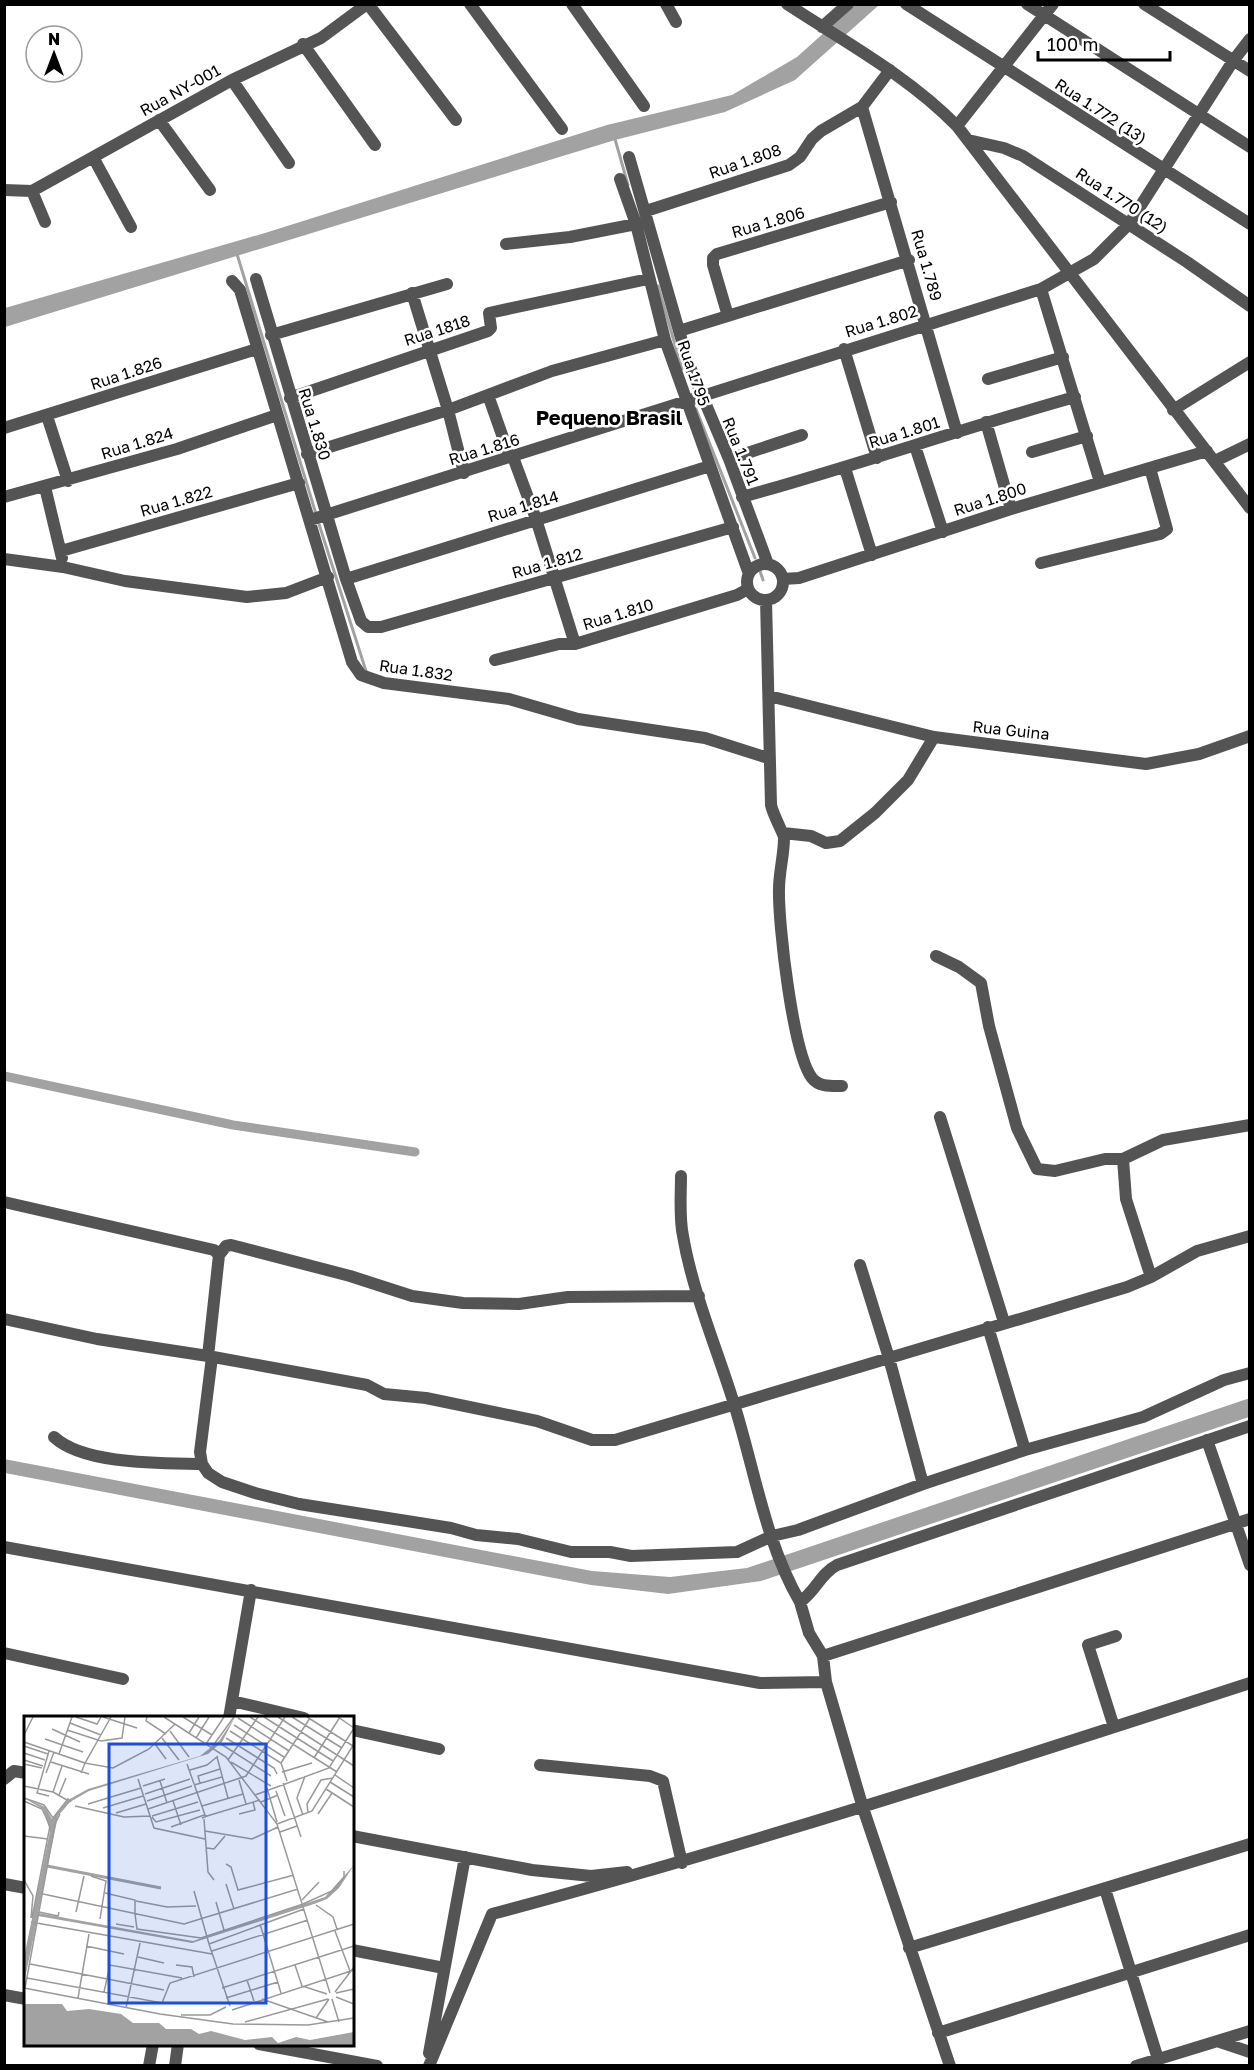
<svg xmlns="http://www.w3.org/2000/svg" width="1254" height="2070" font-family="'Golos Text',sans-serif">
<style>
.water{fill:#a2a2a2}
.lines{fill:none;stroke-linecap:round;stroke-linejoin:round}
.stream{stroke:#a2a2a2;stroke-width:3}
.canal{stroke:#a2a2a2;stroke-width:9}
.minor{stroke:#545454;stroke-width:12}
.labels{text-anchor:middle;stroke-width:5;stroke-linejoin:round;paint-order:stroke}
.street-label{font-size:16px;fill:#000;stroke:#fff}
.quarter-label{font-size:20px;font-weight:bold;fill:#000;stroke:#fff}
.inset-river{fill:none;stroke:#a2a2a2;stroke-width:3}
.inset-road{fill:none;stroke:#999;stroke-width:1.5}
.view{fill:#1d4ed8;fill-opacity:0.15;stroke:#1d4ed8;stroke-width:3}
.inset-edge{fill:none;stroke:#000;stroke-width:3}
</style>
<rect width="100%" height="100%" fill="#fff"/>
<path class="water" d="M855,5H879L795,80L725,112L615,140L5,327V308L265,233L607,125L732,95L797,57Z
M1250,1398L1249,1417L761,1581L668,1594L591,1585L5,1473L4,1459L592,1571L670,1577L747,1568Z"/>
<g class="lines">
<path class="stream" d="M615,139L628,185
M237,254L316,514
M658,286L682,369
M696,409L755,558
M318,521L366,671
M760,571L763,580"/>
<path class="canal" d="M4,1076L233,1125L415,1152"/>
<path class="minor" d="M368,4L456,120
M470,4L562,129
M572,4L644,106
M666,4L676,22
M787,4C845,42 908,76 957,126L1250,508
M906,4L1250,224
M1027,4L1250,147
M1144,4L1250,71
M822,27L848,4
M303,44L375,145
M232,80L289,163
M862,107L957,433
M159,120L210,190
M957,126L1053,4
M968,140L1004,148L1023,156L1187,262L1250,306
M93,157L131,227
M629,157L688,362L729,459L768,564
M620,179L636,224L665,340L749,574
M4,190L32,191L232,80L321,38L367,4
M32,191L45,222
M646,211L789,165L800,157L812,139L821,131L862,107L890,70
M506,244L570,237L636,224
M256,279L346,579L361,621L368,627H381L733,527
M232,281L240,290L352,662L361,675L384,683L509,699L578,719L705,738L768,758
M1041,289L1100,482
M412,293L448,410L464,473
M728,316L713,265V258L717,254L891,202
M679,331L909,260
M271,335L447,284
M844,349L877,458
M988,379L1063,357
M488,395L507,449
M290,398L488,331L491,328L489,313L648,279
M1173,410L1250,362
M47,416L68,481
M986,422L1011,509
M4,428L257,349
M915,446L943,532
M1032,452L1087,436
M307,454L448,410L552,371L665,340
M513,457L536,519L575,644
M729,459L802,435
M1215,461L1250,444
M845,468L872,555
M45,487L62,558
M4,497L177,449L277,415
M742,497C854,466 964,428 1075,397
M310,520L1041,289L1094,259L1129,224L1233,61L1250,39
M61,551L299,483
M4,559L63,567L125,581L247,597L286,593L328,577
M1041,563L1160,534L1167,529L1150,468
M747 582a18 18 0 1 1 36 0a18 18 0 1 1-36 0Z
M346,579L710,466
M783,579L799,578L1011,509L1207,451
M766,600L771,805C773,815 784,834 784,838C784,855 779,872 779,889C778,923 793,1054 812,1078C819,1087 831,1086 842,1086
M495,660L559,644H575L737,595L748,589
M769,696L934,737L1146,764L1199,754L1250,736
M783,833L811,836L826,843L840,841L875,813L908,780L934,737
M936,956L959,967L981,983L989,1026L1017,1128L1037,1169L1055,1171L1105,1159H1123L1163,1140L1250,1125
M940,1117L1004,1322
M1123,1159L1126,1199L1151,1277
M681,1176C681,1196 679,1217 683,1236C693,1294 718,1351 735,1407C755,1472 766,1544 800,1602
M4,1202L214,1250L219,1255L208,1356
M219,1255L226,1246L231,1245L350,1276L412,1296L463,1303L519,1304L568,1297L699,1296
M860,1265L889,1358L923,1484
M4,1319L97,1339L208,1356L367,1385L384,1394L426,1398L537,1421L592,1440H615L1127,1287L1151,1277L1197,1251L1250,1236
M988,1327L1025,1450
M212,1357L200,1452L202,1464L208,1473L222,1482L255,1493L299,1504L451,1528L476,1535L518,1539L571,1552H610L631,1556L737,1552L772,1536L798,1530L923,1484L1025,1450L1143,1417L1224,1380L1250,1373
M54,1437C84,1465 162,1463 202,1464
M1207,1440L1250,1565
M4,1547L760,1683L826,1682
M4,1653L123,1679
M823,1656L1250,1519
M232,1701L304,1718
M229,1718L251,1590
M1114,1727L1088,1645L1116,1636
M352,1730L439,1749
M540,1765L650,1776L663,1781L682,1863
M4,1779L14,1771L26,1773
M352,1836L532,1870L591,1876L627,1872
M4,1884L26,1888
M1105,1889L1158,2059
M909,1948L1250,1844
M352,1950L444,1968
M4,1995L26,1999
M938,2033L1250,1935
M1217,2041L1250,2052
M259,2044L377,2066
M429,2053L465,1857
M149,2066L153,2044
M175,2066L178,2044
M429,2066L492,1914C747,1846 998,1765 1250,1683
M950,2066L863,1808L826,1682L823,1656L809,1633L800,1602C816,1591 820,1574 837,1565L1250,1426
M1136,2066L1250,2031"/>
</g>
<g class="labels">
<g class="street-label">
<text transform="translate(180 90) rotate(-29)" y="6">Rua NY-001</text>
<text transform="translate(1101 111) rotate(33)" y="6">Rua 1.772 (13)</text>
<text transform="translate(745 161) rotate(-19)" y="6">Rua 1.808</text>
<text transform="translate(1122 200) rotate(33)" y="6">Rua 1.770 (12)</text>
<text transform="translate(768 222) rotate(-16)" y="6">Rua 1.806</text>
<text transform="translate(927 265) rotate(74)" y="6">Rua 1.789</text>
<text transform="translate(881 321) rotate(-17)" y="6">Rua 1.802</text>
<text transform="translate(437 330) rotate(-18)" y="6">Rua 1818</text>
<text transform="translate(126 373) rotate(-18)" y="6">Rua 1.826</text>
<text transform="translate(694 373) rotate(71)" y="6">Rua 1795</text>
<text transform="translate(315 424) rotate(73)" y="6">Rua 1.830</text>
<text transform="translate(904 432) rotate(-17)" y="6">Rua 1.801</text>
<text transform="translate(137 443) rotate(-17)" y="6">Rua 1.824</text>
<text transform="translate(484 449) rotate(-17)" y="6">Rua 1.816</text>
<text transform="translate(741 451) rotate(68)" y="6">Rua 1.791</text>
<text transform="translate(990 499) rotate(-18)" y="6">Rua 1.800</text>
<text transform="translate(176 501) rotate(-16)" y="6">Rua 1.822</text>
<text transform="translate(523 506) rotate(-17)" y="6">Rua 1.814</text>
<text transform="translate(547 563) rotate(-16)" y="6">Rua 1.812</text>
<text transform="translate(618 614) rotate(-17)" y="6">Rua 1.810</text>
<text transform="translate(416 670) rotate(8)" y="6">Rua 1.832</text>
<text transform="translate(1011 730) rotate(6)" y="6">Rua Guina</text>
</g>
<g class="quarter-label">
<text x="609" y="425">Pequeno Brasil</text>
</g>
</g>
<g transform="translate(24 1716)">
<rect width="330" height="330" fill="#fff"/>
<path d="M211,1L198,26L184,38L65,75L46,86L34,100L14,197L169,225L301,181L330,149L315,172L303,183L290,188L168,227L14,200L0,267V241L26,115L19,93L0,82L21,91L28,103L44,84L64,73L176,40L195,25ZM0,288H38L43,295L65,293L97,298L109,307H135L142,313H167L175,318L187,315L221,324L248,321L254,327L272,321L286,324L330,316V329H0Z" fill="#a2a2a2"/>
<path class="inset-river" d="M23,150L137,172"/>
<path class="inset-road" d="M52,1L73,8L77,1M79,1L113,12M123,1L122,5L142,18M140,1L202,41L253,108L306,277M159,1L188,19M226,1L313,56M240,1L309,45M254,1L330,50M268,1L318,32M283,1L329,30M314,1L330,12M214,2L265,35M46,7L77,19M210,9L260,41M28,13L56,26M43,14L77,25L98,22L101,1M146,15L165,41M206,15L257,47L263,65M165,17L175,1M0,19L9,1M138,22L155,44M172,22L185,1M202,22L250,52L253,58M21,23L59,36M0,26L61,47L87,1M131,28L142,43M182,28L200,1M197,28L247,60M0,30L24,38M188,31L210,1M25,35L13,77L25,80M0,37L21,44M35,38L48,1M193,41L204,82M290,42L316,1M0,44L19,50M204,44L234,1M27,46L65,58M207,46L247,70M257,47L286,2M0,48L18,52M163,48L181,99M166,54L183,49L194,40M258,56L288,47M22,57L30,36M57,57L61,47L89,52L125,33L151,8M311,59L330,72M114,63L130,112L181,123M215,64L222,88M136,65L143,87M306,66L330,81M176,67L174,60L196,53M259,67L277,121M170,69L198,61M0,70L29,76L43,84M119,70L141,63M243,72L253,106M302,73L330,91M252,75L261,100M29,76L38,50M121,78L166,63M35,79L42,62M231,79L305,52L330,12M0,82L20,89L29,102L44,83L47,86M0,85L18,93L26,110L8,202M123,85L168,70M149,85L157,109M237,86L254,79M64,88L117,72M51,90L100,101L126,100M178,90L219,78M79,92L119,80M124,93L222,60L261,1M92,97L122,88M284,97L283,88L297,64L309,62M215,98L231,94L229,86M294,98L308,77M279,99L273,82L281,60M128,100L174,86M183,100L236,84M128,101L132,106L176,94M180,103L184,156L190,164M253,108L288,95L330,28M147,111L180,99L183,100L178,102M181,115L228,123L254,111M256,116L273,110M0,120L24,123M183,132L190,133L201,120M202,148L207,151L214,174L270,159M67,160L82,165L76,203M0,164L9,180L7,202M202,168L210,193M170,175L185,228M81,177L111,184V197M19,178L160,208L274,173M278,184L295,166M112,185L143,191L172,190M192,186L200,214M279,188L308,175L320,161V155M292,189L309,201L313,213M15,196L34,200L35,196M52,196L60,160M111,198L113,213L177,222L279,188M7,206L188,238M92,208L110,211M236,208L257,277M311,215L326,255M62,230L100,238M188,235L284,204M114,241L140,247M6,248L140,274M152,249L168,251L170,261M271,249L278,270L303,278M3,262L138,287L146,267L330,208M223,264L230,285M0,272L136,298L209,308L284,309L330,302M1,272L31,108L36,98M198,272L330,230M80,276L86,249L158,262M311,276L330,251M312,277L330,273M312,281L330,288M54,282L65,218M202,282L254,266M238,283L304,306M308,283L315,306M206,290L185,228L280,193M102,292L116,227M208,294L330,254M157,299H186L202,291M292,302L305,283M221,306L304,283"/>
<path class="view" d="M85,28H242V287H85Z"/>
<rect width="330" height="330" class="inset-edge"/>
</g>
<rect width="1254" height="2070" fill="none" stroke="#000000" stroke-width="12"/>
<g transform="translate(54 54)"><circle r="28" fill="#ffffff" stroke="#999999" stroke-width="1.5"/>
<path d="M0-4.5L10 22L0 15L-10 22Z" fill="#000000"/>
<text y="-9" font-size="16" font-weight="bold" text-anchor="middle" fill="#000000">N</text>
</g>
<path d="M1038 51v9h132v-9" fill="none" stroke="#000000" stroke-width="3"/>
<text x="1047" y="51" font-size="18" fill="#000000" stroke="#ffffff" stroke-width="4.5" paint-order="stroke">100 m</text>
</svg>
